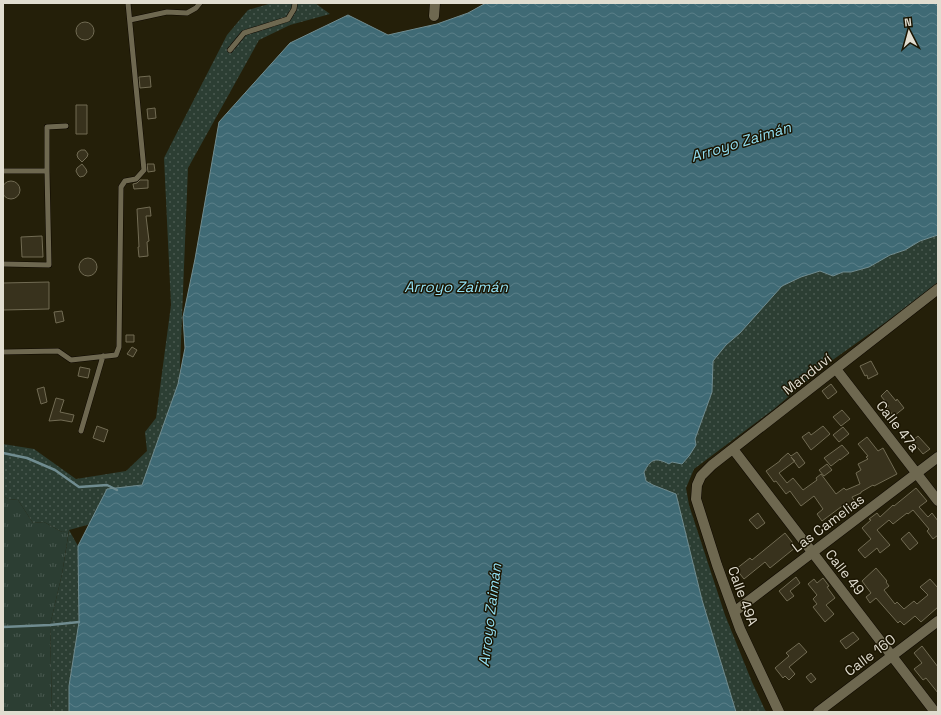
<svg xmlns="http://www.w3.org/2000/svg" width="941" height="715" font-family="'Space Grotesk',sans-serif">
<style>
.grass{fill:url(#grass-dots)}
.park{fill:url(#park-tufts)}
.water{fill:url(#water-waves);stroke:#708c90}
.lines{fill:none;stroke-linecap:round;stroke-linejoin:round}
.stream{stroke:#708c90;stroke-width:2.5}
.building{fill:#38321d;stroke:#716b53}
.service-casing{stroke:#0e0800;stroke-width:6}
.minor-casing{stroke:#0e0800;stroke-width:11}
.service{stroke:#6e6850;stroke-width:5}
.minor{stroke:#6e6850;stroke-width:10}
.labels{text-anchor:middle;stroke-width:3;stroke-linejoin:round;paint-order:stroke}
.street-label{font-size:14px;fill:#e1ddd0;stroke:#1b1502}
.water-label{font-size:15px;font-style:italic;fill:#92dff3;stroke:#1b1502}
</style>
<defs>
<pattern id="grass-dots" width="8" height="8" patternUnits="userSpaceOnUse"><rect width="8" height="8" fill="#2c3e33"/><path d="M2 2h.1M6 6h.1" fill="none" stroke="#4a5950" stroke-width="1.8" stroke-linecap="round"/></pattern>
<pattern id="park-tufts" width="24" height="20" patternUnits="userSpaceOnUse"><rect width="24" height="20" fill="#2c3e33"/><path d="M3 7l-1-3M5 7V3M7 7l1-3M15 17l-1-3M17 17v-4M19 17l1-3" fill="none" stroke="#4a5950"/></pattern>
<pattern id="water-waves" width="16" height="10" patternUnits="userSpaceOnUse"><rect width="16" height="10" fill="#3f6a75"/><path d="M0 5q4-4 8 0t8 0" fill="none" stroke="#5a7f88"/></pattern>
</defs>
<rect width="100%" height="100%" fill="#241f09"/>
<path class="grass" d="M272,3H315L330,14L290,25L259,40L188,168L177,440L116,517L69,530L78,546L79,622L69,686V712H52L50,625L62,574L69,531L62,532L44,522L33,523L18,500L8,499L3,496V444L34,449L76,479L126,471L147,451L145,432L156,418L171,305L164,158L227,35L248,10Z
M938,235V282L886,322L827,364L774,409L694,469L686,488L689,505L725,615L752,682L766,712H736L702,600L676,495L653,485L646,481L644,472C651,459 655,457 669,464L672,462L682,464L696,445L695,439L712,392L713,361L726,345L740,333L782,286L801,277L820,271L833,276L843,272H852L869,267L890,255L905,250L920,241Z"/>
<path class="park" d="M3,496L8,499L18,500L33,523L44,522L62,532L69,530L62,574L50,625L52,712H3Z"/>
<path class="water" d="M486,3H938V235L920,241L905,250L890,255L869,267L851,272H843L833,276L820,271L801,277L782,286L740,333L726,345L713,361L712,392L695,439L696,445L689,456L682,464L672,462L669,464C655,457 651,459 644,472L646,481L653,485L676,494L702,600L736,712H69V686L79,622L78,546L107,489L142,485L178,384L185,348L183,317L195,259L219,122L290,43L348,15L388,35L437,24L468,13Z"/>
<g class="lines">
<path class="stream" d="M3,453L27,458L55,470L79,487L107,485L117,490
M3,627L50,625L79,622"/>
</g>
<path class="building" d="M76 31a9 9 0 1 1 18 0a9 9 0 1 1-18 0Z
M150,76L151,87L140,88L139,77Z
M76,105H87V134H76Z
M155,108L156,118L148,119L147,109Z
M81,150H85L88,154L87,157L82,162L78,158L77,155L78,152Z
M82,164L86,169L87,172L84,176L80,177L78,175L76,171L77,168Z
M147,164H154L155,171L148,172Z
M140,180H148V188L134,189L133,184L137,183Z
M2 190a9 9 0 1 1 18 0a9 9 0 1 1-18 0Z
M150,207L151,216H146L149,241L147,242L148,256L139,257L138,247H139L137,209Z
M42,236L43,257H22L21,237Z
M79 267a9 9 0 1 1 18 0a9 9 0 1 1-18 0Z
M49,282V309L3,310V283Z
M62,311L64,321L56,323L54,312Z
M126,335H134V342H126Z
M132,347L137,350L133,357L127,354Z
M871,361L878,374L868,379L867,375L865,376L860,366Z
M80,367L90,369L88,378L78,376Z
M831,384L837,392L828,399L822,391Z
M44,387L47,402L41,404L37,389Z
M887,390L896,401L897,399L904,408L894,416L887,408L889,406L881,396Z
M56,398L64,400L60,412L74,415L72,422L61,420L49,421Z
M842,410L850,419L841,426L833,417Z
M97,426L108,430L104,442L93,438Z
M823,426L830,434L811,450L802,437L809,432L811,435Z
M843,427L849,434L839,442L833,435Z
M918,436L930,449L923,454L912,441Z
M867,437L878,451L883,448L897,474L874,486L873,485L861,492V493L852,497L855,502L847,508L845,504L822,521L817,514L823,509L814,496L801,506L790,491L786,494L776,481L774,482L766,471L780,461V460L788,453L791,456L797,452L805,463L799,468L791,457L795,461L779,473L787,483L793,478L803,490L817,480L816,478L821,474L836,494L844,488L846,490L860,484L856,473L861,470L858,464L868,459L866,457L868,456L858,444Z
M842,445L849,453L840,460V459L831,466L824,458Z
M827,464L832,470L824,476L819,470Z
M916,488L927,501L919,507L928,517L932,513L938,521V535L933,539L927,531L929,529L913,510L908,514L907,513L893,524L889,520L877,530L890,545L880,553L877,548L865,558L858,550L871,539L862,528L871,520L869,519L877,513L880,517L893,505L894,506Z
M758,513L765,523L757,529L749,520Z
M909,532L918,543L910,550L901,539Z
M785,533L796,547L770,568L765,562L744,579L736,569L750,558L752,560Z
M876,568L887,581L886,582L889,586L884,590L895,604L897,602L904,609L914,601L917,604L928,595L920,587L930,579L938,588V607L921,622L915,616L904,625L900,621L898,623L876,598L870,603L866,597L871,593L862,581Z
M796,577L800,583L790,591L794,596L787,601L779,591Z
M823,578L829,586L827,587L835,598L826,605L834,614L825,622L813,607L817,604L813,599L817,595L808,584L814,579L817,583Z
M853,632L859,639L846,649L840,641Z
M799,643L807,652L789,667L795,674L789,680L785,676L783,678L775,668L789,656L786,653Z
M922,646L938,667V693L926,678L923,680L914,669L922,663L914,653Z
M811,673L816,679L811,683L806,677Z"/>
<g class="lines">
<g class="service-casing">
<path id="service" d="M130,20L167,12L187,13L196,8L200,3
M230,50L244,33L288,19L294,9L295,3
M3,171H47
M3,264L49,265L47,171V127L66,126
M3,352L58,351L71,360L116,355L119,347L121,187L125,181L136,179L144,170L128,3
M81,431L103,356"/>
</g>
<g class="minor-casing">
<path id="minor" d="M434,16L435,3
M836,369L938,501
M733,449L935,712
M734,612L938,457
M779,712L740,629L717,565L696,499L697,485L701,476L712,465L938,289
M818,712L938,621"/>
</g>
<use href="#service" class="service"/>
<use href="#minor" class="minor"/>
</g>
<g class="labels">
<g class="street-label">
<text transform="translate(807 374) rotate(-38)" y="5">Manduví</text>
<text transform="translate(898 426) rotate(52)" y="5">Calle 47a</text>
<text transform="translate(828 523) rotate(-37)" y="5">Las Camelias</text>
<text transform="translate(845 572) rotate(52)" y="5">Calle 49</text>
<text transform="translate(743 596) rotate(70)" y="5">Calle 49A</text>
<text transform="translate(870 655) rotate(-37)" y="5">Calle 160</text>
</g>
<g class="water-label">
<text transform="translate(741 142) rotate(-17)" y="5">Arroyo Zaimán</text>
<text x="456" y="292">Arroyo Zaimán</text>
<text transform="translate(490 615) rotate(-83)" y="5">Arroyo Zaimán</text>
</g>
</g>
<rect width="941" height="715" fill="none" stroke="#e1ddd0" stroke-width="8"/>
<g transform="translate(909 32) rotate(354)" stroke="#1b1502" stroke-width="3" paint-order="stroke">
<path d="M0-3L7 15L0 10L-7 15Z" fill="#e1ddd0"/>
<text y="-6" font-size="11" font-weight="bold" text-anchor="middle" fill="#e1ddd0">N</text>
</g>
</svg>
